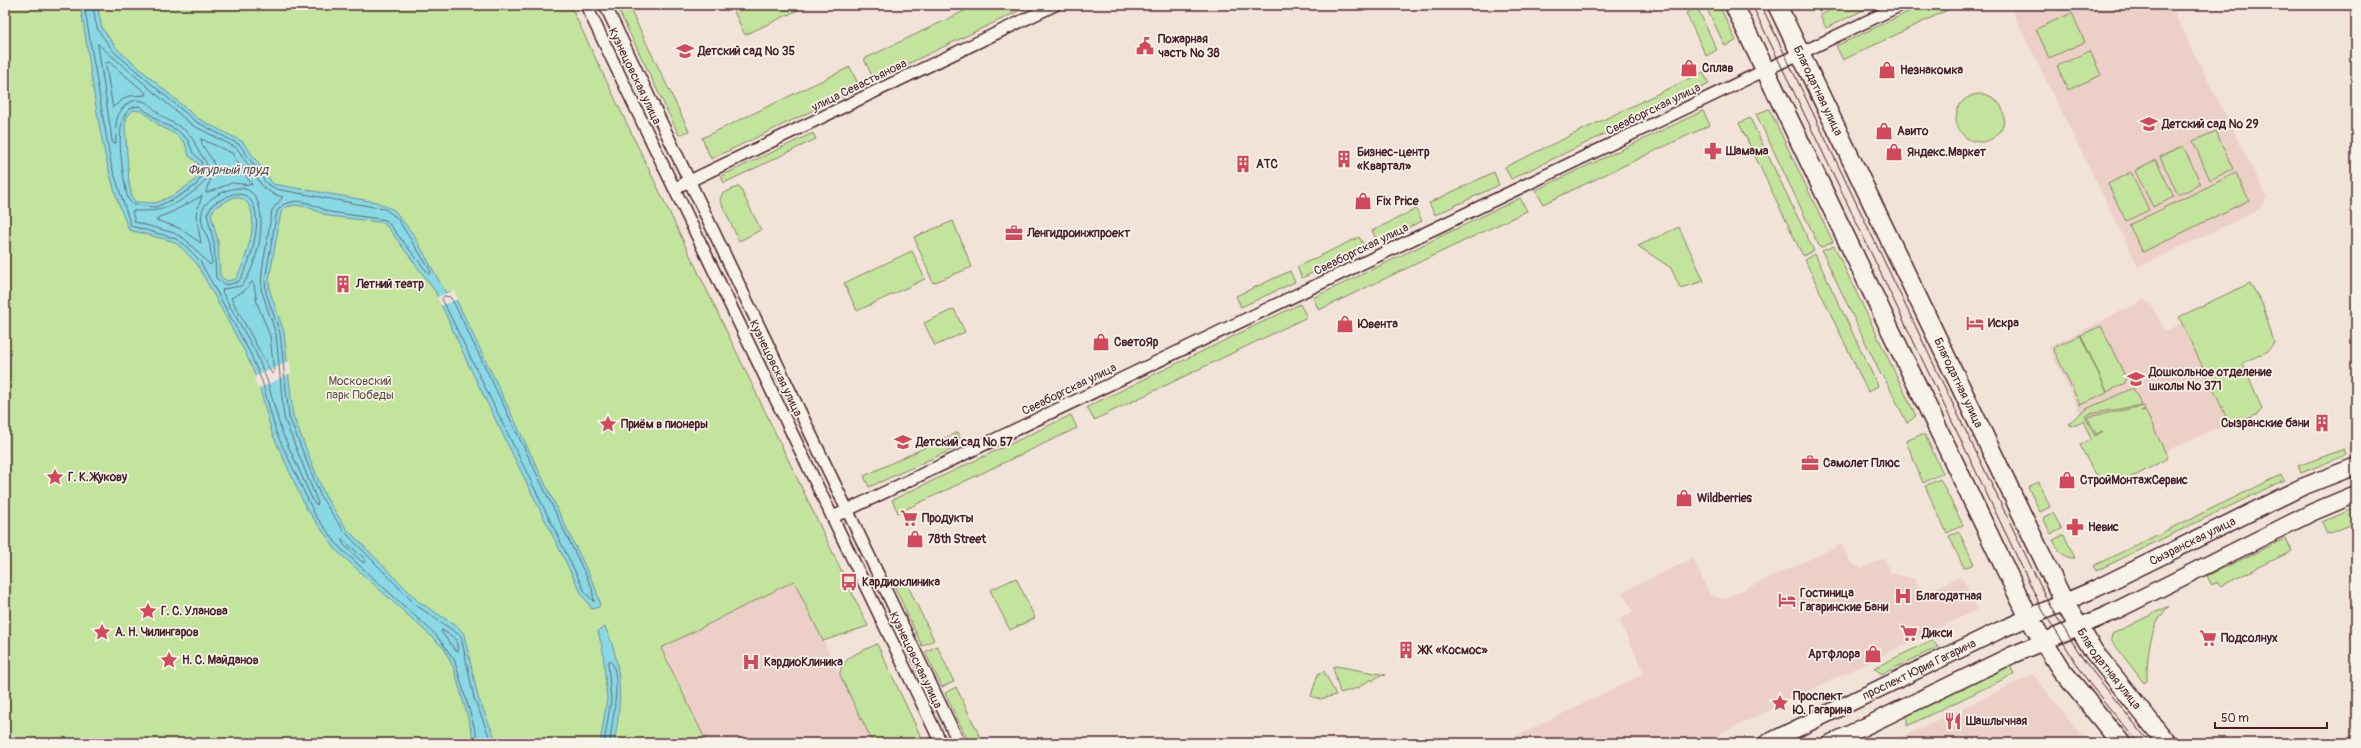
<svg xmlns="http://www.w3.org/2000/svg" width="2361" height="748" font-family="Pangolin,sans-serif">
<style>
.built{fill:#ecd0c8}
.green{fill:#c3e49d;stroke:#868264}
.water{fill:#88d8e5;stroke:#6f8e9b;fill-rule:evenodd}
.pier{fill:#f2e3d9}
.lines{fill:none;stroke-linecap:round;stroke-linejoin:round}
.shore{stroke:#636975;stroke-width:1}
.street-casing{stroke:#4a1f2b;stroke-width:14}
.secondary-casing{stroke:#4a1f2b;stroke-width:19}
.primary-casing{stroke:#4a1f2b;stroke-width:21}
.street{stroke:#f7f3e8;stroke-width:11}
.secondary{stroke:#f7f3e8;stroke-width:16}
.primary{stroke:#f7f3e8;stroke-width:18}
.tram{stroke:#4a1f2b;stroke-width:1}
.labels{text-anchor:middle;stroke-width:3.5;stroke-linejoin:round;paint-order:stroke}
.poi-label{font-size:12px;font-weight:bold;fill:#4a1f2b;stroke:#f7f3e8;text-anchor:start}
.street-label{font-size:12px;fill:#4a1f2b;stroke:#f7f3e8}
.park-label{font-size:12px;fill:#685048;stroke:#f7f3e8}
.water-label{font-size:13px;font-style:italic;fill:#5a4d5a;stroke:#f7f3e8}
</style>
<rect width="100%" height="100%" fill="#f2e3d9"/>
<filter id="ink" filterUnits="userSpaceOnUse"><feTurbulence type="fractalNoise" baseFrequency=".025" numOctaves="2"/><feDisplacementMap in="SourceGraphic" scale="8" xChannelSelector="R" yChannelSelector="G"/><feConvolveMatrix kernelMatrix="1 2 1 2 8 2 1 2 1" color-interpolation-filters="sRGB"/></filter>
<g filter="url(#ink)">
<path class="built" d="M2009,5H2170L2267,197L2259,210L2138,267Z
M2144,300L2151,304L2165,331L2182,323L2228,423L2110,477L2049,347Z
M1842,544L1850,562L1861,568L1884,558L1890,573L1915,579L1922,594L1957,578L1963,579L1978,609L1702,743H1503L1644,673L1619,619L1633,612L1622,592L1693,558L1710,595L1723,599Z
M794,581L873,743H707L661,648Z
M2033,674L2088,743H1889Z"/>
<path class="green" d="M5,5H570L868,626L823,641L794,581L661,648L707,743H5Z
M616,5H628L689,131L679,135Z
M731,5H798L800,9L745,35Z
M977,5H1031L874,80L864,59Z
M1705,5H1719L1736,41L1725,46Z
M1842,5H1874L1826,28L1820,15Z
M1923,5H1958L1843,60L1836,46Z
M1697,7L1717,50L1706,56L1686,13Z
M2072,13L2085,42L2049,58L2036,29Z
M2090,51L2101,75L2068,90L2057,66Z
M850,67L860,88L711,159L702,138Z
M1703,72L1709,84L1511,179L1505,167Z
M1956 118a24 24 0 1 1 48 0a24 24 0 1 1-48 0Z
M1769,109L1833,242L1820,248L1756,114Z
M1703,111L1710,125L1543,204L1536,190Z
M1750,118L1814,251L1803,256L1739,123Z
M2216,131L2233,169L2210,180L2193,141Z
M813,133L816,139L724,183L721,176Z
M2183,146L2201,184L2178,195L2160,157Z
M2156,160L2174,197L2153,207L2135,171Z
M1494,172L1499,185L1435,215L1429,203Z
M2131,172L2149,210L2126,221L2108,184Z
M2236,173L2249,200L2143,252L2129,225Z
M739,186L761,230L739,241L720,200L722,194Z
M1520,198L1527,211L1319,310L1313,298Z
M1416,209L1422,221L1378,242L1372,231Z
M953,221L972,267L933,283L914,237Z
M1679,227L1704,281L1680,288L1671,268L1638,246Z
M1359,237L1365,248L1302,278L1297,267Z
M1834,246L1916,416L1907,423L1885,379L1881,375L1822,251Z
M912,251L925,279L857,311L844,283Z
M1815,254L1878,386L1868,392L1805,260Z
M1290,271L1295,282L1241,307L1236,296Z
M2250,283L2262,303L2274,343L2268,351L2243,363L2262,409L2258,414L2231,427L2179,317Z
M1300,304L1307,317L1094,420L1087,407Z
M954,309L965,332L935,346L924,323Z
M2101,326L2126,378L2125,383L2107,392L2081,335Z
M2080,335L2107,392L2080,405L2053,348Z
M2133,388L2142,405L2089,414L2085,416L2095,436L2103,431L2096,434L2087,417L2144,406L2145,409L2141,411L2145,410L2168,458C2149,467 2116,493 2097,475C2090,467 2085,454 2080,445L2091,439L2083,421L2071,426L2069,423L2084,410Z
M1071,415L1077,428L898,513L892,500Z
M958,432L962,445L869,487L864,476Z
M1920,435H1925L1943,473L1923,483L1906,441Z
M2344,449L2346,455L2301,473L2298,466Z
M2281,475L2284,480L2096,571L2093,566Z
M1940,479L1963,525L1947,533L1925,486Z
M2039,482L2050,507L2040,512L2028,487Z
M2356,508V523L2327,534L2322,522Z
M2053,513L2062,529L2051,534L2043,518Z
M1959,532L1974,564L1964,568L1949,536Z
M2064,535L2075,558C2063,559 2058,549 2053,540Z
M2286,538L2292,551L2221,586L2217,582L2212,585L2207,576Z
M904,578L934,640L922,646L893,583Z
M1016,578L1035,618L1010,630L990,590Z
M2169,606C2150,625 2147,654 2147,679L2144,683L2111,640L2112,634Z
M1932,640L1938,647L1882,674L1874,668Z
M877,644L924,743H873L840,675C840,657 863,651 877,644Z
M937,646L954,682L942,687L925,652Z
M1336,666L1386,675L1379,676L1372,681L1371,679L1358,688L1340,693L1333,667Z
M2010,666L2014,674L1907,726V715Z
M1324,671L1336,695L1320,699L1311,696L1318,674Z
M956,687L983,743H969L945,693Z"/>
<path class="water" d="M80,5H97L102,28L117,49L197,118L243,142L273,184L376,202L394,210L413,234L446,293L452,291L595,587L600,603L599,607L592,609L582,595L469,366L435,291L393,234L384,223L379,222L329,216L307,207L295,205L286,207L281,212L269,280L270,292L284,332L293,416L325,496L346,528L419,602L458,627L464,634L478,697L497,743H475L454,669L445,650L433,638L337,551L306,508L272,433L258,382L246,354L197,264L181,247L172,241L129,230C98,159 94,80 80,5ZM133,110L142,111L160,126L175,134L185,143L189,156L198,163L199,168L198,176L193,182L174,195L156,203L135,202L132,197L129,182L125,126L127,117ZM234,197C269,199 245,262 236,279L227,281L220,276L218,242L211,214L215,207Z
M605,627C623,663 622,704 614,743H600L607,700L603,651L598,631Z"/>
<path class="pier" d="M454,290L458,299L441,306L437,297Z
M290,361L291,373L258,389L254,377Z"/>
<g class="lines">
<path class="shore" d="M84,5L111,164L131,226L174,238L184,244L200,261L250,353L262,381L276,432L315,515L340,548L436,635L454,659L479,743
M93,5L95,20L98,30L114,52L195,121L240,145L266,183L276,189L385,209L397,218L429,268L431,272L429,274L386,220L330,212L308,203L296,201L284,204L277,211L265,280L266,293L280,333L289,417L321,497L343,530L416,605L461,636L474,698L492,743
M98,44L192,125L237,148L263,187L273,194L283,197L272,210L262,271L261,289L276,334L284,418L318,503L317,505L314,503L281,430L267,380L255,351L222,292L223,289L241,286C262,266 280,165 221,193C213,197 204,203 202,212C199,224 207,234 210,245C211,251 211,257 212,263L210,265L185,239L174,233L135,222L132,211C157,211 165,211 186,197C206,183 217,174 199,152C196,148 195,142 192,138C186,129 175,124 166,119C158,115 154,107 147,103C131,94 117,110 116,125C115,131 116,137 116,143L113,144Z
M106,63L109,62L145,92L146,95L128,96L113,107Z
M139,106L162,123L177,130L188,140L193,153L201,161L203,169L201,177L196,185L176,198L156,207L133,205L128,199L126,191C123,172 109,106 139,106Z
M201,139L232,153L252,185L232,183L206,193C206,185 215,177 214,165C212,155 201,149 201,139Z
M233,194C274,190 252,265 238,282L226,285L216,278L214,243L207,214L213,204Z
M202,196L196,214L201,243L179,228L156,220L157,218L172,212Z
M252,282L254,284L257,303L270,336L274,372L272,374L231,298L244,291Z
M445,296L450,297L453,301L592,588L594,602L585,592L442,299Z
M342,539L365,559V562H362L344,545Z
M442,630L456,639L458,651H456L442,633Z
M604,743L611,700L608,662L610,660C623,674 611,725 610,743"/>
<g class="street-casing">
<path id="street" d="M586,5L941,743
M605,5L959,743
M675,188L1055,5
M833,517L1901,5"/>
</g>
<g class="secondary-casing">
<g id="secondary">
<path id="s1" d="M1767,743L2000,630L2095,589L2302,487L2356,466"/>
<path d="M1831,743L2012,655L2109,614L2313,512L2356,494"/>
</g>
</g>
<g class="primary-casing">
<g id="primary">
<path d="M1734,5L2029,618L2060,668L2121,743"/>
<path id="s2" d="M1777,5L2064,602L2094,652L2167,743"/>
</g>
</g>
<use href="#street" class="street"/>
<use href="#secondary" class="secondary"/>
<use href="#primary" class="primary"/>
<path class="tram" d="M1752,5L2043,611L2089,683L2138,743
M1761,5L2051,608L2085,662L2150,743"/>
</g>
</g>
<defs>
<g id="civic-bare" transform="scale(1.38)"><path d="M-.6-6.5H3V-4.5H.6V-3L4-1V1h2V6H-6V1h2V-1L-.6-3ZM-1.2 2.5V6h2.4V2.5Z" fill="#d1495b" stroke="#f7f3e8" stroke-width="2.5" paint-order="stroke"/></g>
<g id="school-bare" transform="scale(1.38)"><path d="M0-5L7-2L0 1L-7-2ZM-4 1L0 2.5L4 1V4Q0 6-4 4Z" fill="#d1495b" stroke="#f7f3e8" stroke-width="2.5" paint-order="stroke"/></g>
<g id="shop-bare" transform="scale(1.38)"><path d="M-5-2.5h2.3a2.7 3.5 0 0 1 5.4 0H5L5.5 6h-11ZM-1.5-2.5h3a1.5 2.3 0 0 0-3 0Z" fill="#d1495b" stroke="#f7f3e8" stroke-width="2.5" paint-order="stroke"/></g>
<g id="pharmacy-bare" transform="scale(1.38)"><path d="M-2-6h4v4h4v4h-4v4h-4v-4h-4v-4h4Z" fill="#d1495b" stroke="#f7f3e8" stroke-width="2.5" paint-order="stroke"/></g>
<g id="building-bare" transform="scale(1.38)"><path d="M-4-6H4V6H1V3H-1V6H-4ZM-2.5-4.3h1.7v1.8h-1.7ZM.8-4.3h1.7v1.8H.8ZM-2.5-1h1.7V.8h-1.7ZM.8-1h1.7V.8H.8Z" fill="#d1495b" stroke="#f7f3e8" stroke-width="2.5" paint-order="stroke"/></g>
<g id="office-bare" transform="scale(1.38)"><path d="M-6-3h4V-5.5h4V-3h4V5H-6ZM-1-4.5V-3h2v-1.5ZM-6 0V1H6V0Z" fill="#d1495b" stroke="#f7f3e8" stroke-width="2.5" paint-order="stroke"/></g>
<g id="hotel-bare" transform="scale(1.38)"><path d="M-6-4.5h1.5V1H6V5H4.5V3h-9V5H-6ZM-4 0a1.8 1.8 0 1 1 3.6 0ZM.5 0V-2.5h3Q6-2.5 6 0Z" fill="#d1495b" stroke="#f7f3e8" stroke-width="2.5" paint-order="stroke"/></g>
<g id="sight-bare" transform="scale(1.38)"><path d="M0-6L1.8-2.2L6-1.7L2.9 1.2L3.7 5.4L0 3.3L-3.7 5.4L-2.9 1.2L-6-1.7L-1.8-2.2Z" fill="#d1495b" stroke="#f7f3e8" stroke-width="2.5" paint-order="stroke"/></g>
<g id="supermarket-bare" transform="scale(1.38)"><path d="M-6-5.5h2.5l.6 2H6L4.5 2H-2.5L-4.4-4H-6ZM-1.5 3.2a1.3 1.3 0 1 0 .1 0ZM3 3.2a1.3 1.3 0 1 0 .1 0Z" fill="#d1495b" stroke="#f7f3e8" stroke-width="2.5" paint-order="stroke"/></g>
<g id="bus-bare" transform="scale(1.38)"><path d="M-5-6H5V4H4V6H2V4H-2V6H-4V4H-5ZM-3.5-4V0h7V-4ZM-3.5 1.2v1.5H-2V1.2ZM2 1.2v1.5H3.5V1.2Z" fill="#d1495b" stroke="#f7f3e8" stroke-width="2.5" paint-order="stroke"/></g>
<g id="hospital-bare" transform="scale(1.38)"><path d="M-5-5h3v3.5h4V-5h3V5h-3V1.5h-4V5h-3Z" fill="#d1495b" stroke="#f7f3e8" stroke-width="2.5" paint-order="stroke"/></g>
<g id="restaurant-bare" transform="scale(1.38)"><path d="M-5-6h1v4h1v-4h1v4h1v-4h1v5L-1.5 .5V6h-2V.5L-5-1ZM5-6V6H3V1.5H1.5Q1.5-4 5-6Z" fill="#d1495b" stroke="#f7f3e8" stroke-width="2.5" paint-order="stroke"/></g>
</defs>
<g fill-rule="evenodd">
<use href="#civic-bare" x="1145" y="46"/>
<use href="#school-bare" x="685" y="51"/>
<use href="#shop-bare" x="1689" y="68"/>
<use href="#shop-bare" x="1887" y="70"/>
<use href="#school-bare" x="2149" y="124"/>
<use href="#shop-bare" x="1884" y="131"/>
<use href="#pharmacy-bare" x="1713" y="151"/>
<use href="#shop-bare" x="1894" y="152"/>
<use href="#building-bare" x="1344" y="159"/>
<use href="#building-bare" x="1243" y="164"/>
<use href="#shop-bare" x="1363" y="201"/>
<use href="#office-bare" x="1014" y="233"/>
<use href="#building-bare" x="343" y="284"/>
<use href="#hotel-bare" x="1975" y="323"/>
<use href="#shop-bare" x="1345" y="324"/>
<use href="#shop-bare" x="1101" y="342"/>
<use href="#school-bare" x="2136" y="379"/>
<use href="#building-bare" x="2322" y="423"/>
<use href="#sight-bare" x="608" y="424"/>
<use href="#school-bare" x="903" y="442"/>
<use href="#office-bare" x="1810" y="463"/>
<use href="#sight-bare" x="55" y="477"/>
<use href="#shop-bare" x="2067" y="480"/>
<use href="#shop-bare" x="1684" y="498"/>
<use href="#supermarket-bare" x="909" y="518"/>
<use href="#pharmacy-bare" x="2075" y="527"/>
<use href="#shop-bare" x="915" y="539"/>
<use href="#bus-bare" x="849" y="582"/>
<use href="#hospital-bare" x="1903" y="596"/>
<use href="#hotel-bare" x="1787" y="600"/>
<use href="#sight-bare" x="148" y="611"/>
<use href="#sight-bare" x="102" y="632"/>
<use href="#supermarket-bare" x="1909" y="633"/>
<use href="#supermarket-bare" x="2208" y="638"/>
<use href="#building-bare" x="1406" y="650"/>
<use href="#shop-bare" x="1873" y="654"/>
<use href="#sight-bare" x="169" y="660"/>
<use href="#hospital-bare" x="751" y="662"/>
<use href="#sight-bare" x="1780" y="703"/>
<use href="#restaurant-bare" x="1953" y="721"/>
</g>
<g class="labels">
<g class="poi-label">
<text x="1158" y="43">Пожарная<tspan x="1158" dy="14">часть № 38</tspan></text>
<text x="698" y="55">Детский сад № 35</text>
<text x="1702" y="72">Сплав</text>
<text x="1900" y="74">Незнакомка</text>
<text x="2162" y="128">Детский сад № 29</text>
<text x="1897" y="135">Авито</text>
<text x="1726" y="155">Шамама</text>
<text x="1357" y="156">Бизнес-центр<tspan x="1357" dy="14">«Квартал»</tspan></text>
<text x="1907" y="156">Яндекс.Маркет</text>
<text x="1256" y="168">АТС</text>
<text x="1376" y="205">Fix Price</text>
<text x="1027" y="237">Ленгидроинжпроект</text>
<text x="356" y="288">Летний театр</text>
<text x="1988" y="327">Искра</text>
<text x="1358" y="328">Ювента</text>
<text x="1114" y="346">СветоЯр</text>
<text x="2149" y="376">Дошкольное отделение<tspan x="2149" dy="14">школы № 371</tspan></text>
<text x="2309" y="427" text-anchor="end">Сызранские бани</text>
<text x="621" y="428">Приём в пионеры</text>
<text x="916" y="446">Детский сад № 57</text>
<text x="1823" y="467">Самолет Плюс</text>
<text x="68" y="481">Г. К. Жукову</text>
<text x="2080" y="484">СтройМонтажСервис</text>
<text x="1697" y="502">Wildberries</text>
<text x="922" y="522">Продукты</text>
<text x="2088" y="531">Невис</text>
<text x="928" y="543">78th Street</text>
<text x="862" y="586">Кардиоклиника</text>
<text x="1800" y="597">Гостиница<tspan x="1800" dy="14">Гагаринские Бани</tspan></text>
<text x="1916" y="600">Благодатная</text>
<text x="161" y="615">Г. С. Уланова</text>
<text x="115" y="636">А. Н. Чилингаров</text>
<text x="1922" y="637">Дикси</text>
<text x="2221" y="642">Подсолнух</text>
<text x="1419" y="654">ЖК «Космос»</text>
<text x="1860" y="658" text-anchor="end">Артфлора</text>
<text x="182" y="664">Н. С. Майданов</text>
<text x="764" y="666">КардиоКлиника</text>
<text x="1793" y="700">Проспект<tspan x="1793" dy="14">Ю. Гагарина</tspan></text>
<text x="1966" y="725">Шашлычная</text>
</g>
<g class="street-label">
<text transform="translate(635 76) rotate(64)" y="4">Кузнецовская улица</text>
<text transform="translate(859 85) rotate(-26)" y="4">улица Севастьянова</text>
<text dy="4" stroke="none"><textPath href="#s2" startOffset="95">Благодатная улица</textPath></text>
<text transform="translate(1653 109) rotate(-26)" y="4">Свеаборгская улица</text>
<text transform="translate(1361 249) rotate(-26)" y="4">Свеаборгская улица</text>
<text transform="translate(776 368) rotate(64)" y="4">Кузнецовская улица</text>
<text dy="4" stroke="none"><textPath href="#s2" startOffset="419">Благодатная улица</textPath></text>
<text transform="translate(1069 389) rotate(-26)" y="4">Свеаборгская улица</text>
<text dy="4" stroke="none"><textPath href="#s1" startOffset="471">Сызранская улица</textPath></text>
<text transform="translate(916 660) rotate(64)" y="4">Кузнецовская улица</text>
<text dy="4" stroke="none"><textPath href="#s2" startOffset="743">Благодатная улица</textPath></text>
<text dy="4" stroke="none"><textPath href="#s1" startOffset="169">проспект Юрия Гагарина</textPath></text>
</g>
<g class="park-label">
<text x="360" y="385">Московский<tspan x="360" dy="14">парк Победы</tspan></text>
</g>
<g class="water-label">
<text x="228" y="174">Фигурный пруд</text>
</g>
</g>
<rect width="2361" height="748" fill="none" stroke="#f7f3e8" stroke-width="20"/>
<rect x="10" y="10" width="2341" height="728" fill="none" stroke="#4a1f2b" stroke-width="1.5" filter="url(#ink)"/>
<path d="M2215 722v6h112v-6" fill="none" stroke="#4a1f2b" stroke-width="2"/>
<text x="2221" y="722" font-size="12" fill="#4a1f2b" stroke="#f7f3e8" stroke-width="3" paint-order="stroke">50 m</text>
</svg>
